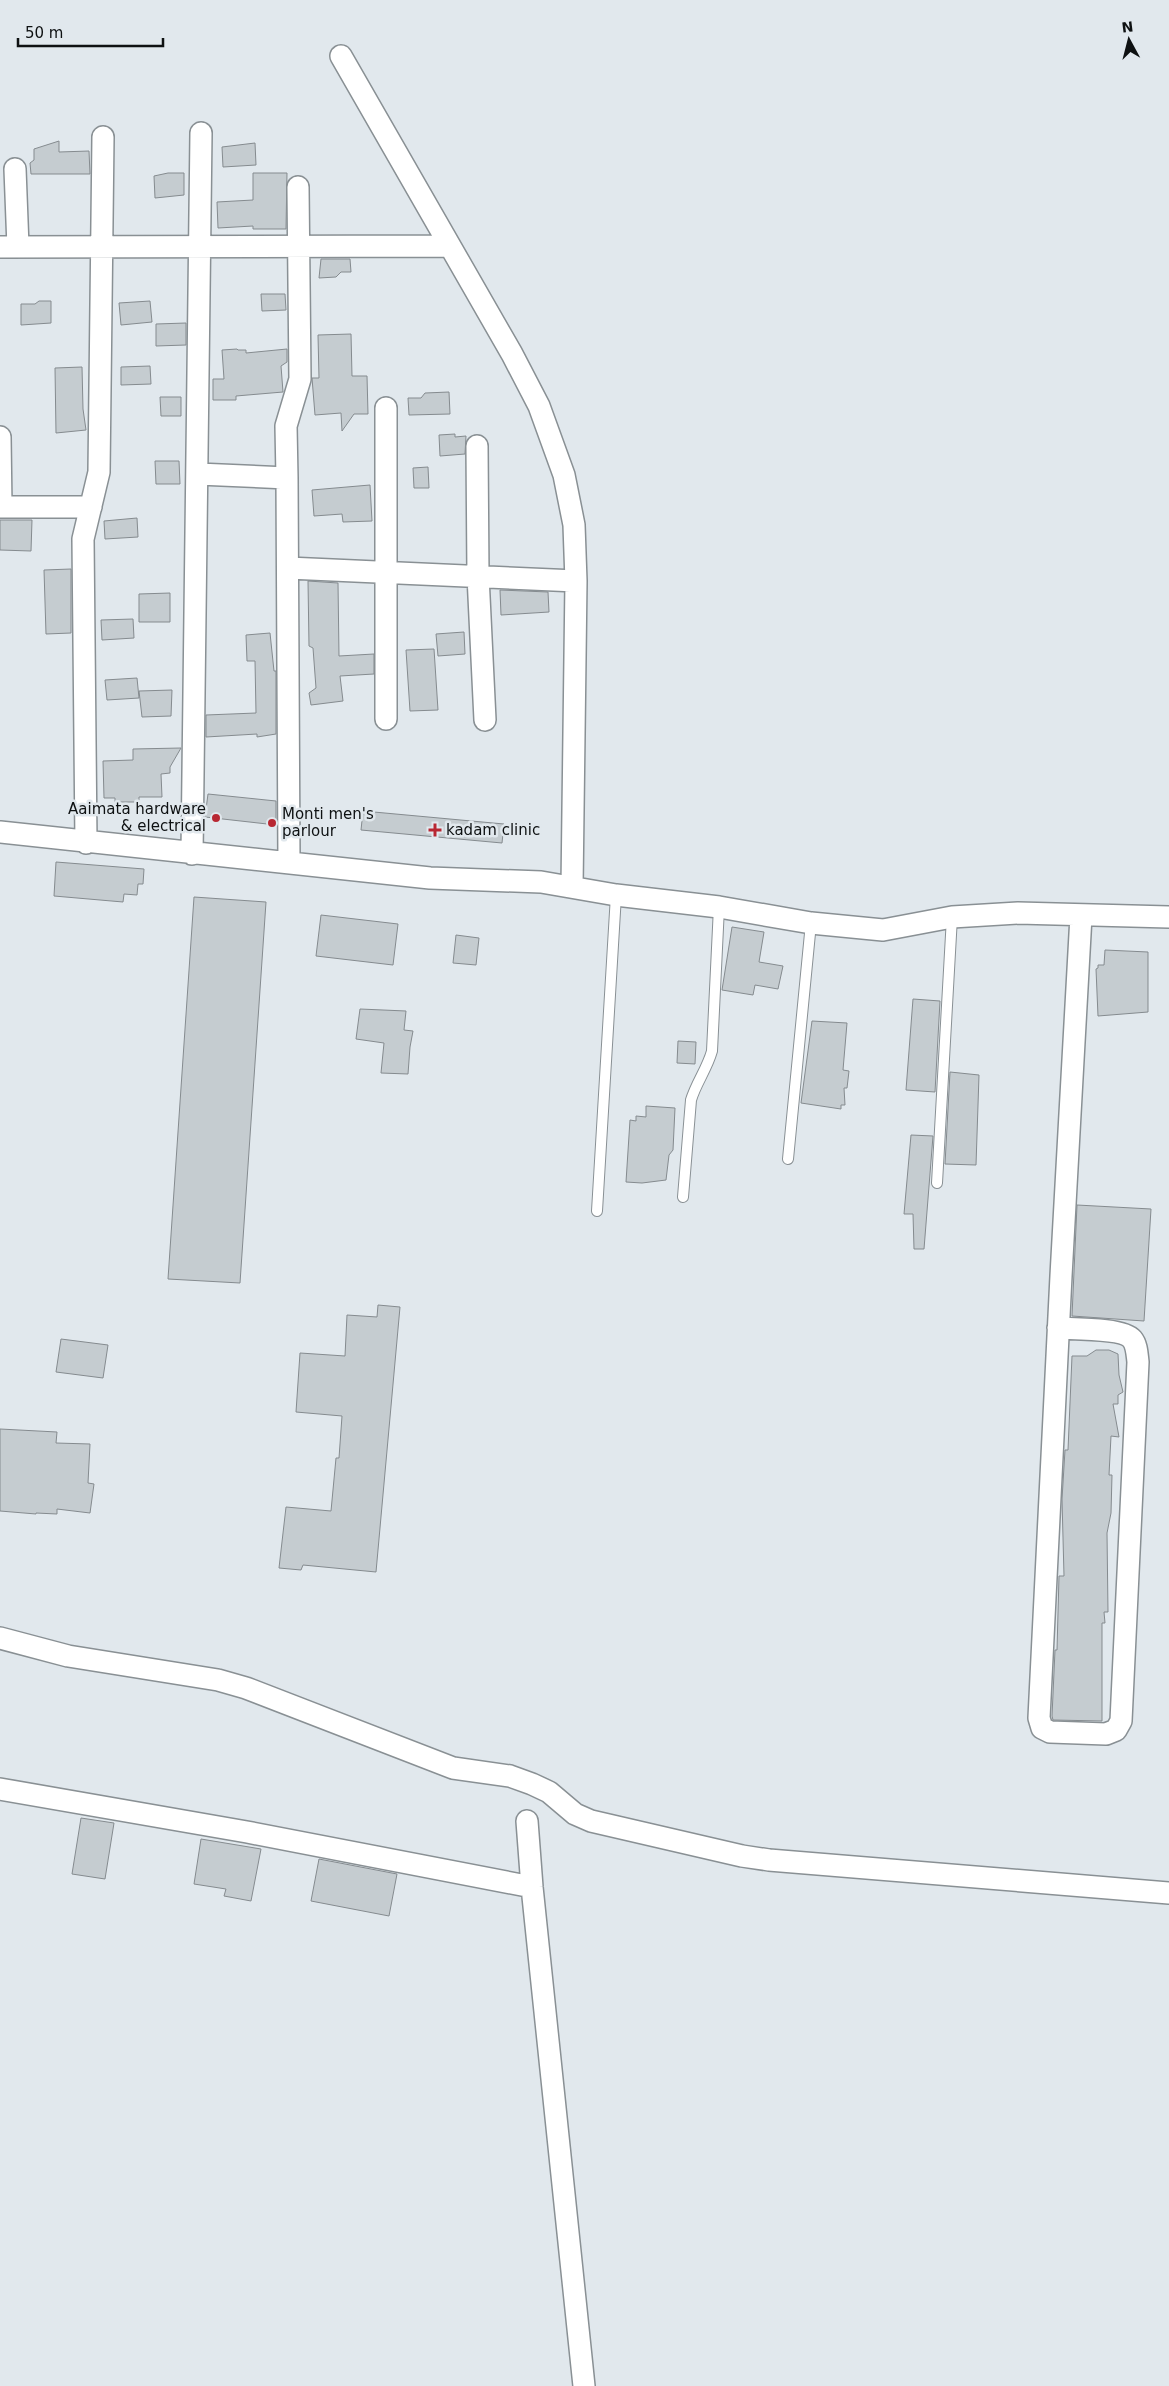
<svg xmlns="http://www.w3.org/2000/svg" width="1169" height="2386" font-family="'DejaVu Sans',sans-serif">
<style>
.building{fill:#c5ccd0;stroke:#858b8f}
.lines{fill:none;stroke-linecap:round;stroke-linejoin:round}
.service-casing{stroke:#899094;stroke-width:12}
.minor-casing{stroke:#899094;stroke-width:24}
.service{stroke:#fff;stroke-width:10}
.minor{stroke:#fff;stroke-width:21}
.poi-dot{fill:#b82732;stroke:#e1e8ed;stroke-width:2}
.labels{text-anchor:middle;stroke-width:5;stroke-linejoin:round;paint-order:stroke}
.poi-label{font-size:15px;fill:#0e1112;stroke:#e1e8ed;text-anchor:start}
</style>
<rect width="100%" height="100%" fill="#e1e8ed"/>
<path class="building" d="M59,141V152L89,151L90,174H31L30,163L34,160V149Z
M255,143L256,165L223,167L222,147Z
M168,173H184V195L155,198L154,176Z
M253,173H287L286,229H253V226L218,228L217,202L253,200Z
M321,259H350L351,272H341L336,277L319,278Z
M261,294H285L286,310L262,311Z
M39,301H51V323L21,325V304H35Z
M150,301L152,322L121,325L119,303Z
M186,323V345L156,346V324Z
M351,334L352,376H367L368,414H354L342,431L341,413L315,415L312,378H319L318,335Z
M237,349L238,350H246V353L287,349V362L281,366L283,392L236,396V400H213V379H224L222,350Z
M150,366L151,384L121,385V367Z
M82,367L83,409L86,430L56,433L55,368Z
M449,392L450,414L409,415L408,398H421L425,393Z
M160,397H181V416H161Z
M455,434V437L466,436L465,454L440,456L439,435Z
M155,461H179L180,484H156Z
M428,467L429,488H414L413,468Z
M370,485L372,521L343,522L342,514L314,516L312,490Z
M137,518L138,537L105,539L104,521Z
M0,520H32L31,551L0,550Z
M71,569V633L46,634L44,570Z
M308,581L338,583L339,656L374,654V674L340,676L343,701L311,705L309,693L316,688L313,648L309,646Z
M500,590L548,592L549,612L501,615Z
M170,593V622H139V594Z
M133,619L134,638L102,640L101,620Z
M464,632L465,654L438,656L436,634Z
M270,633L274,671H276V734L257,737V734L206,737V715L256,713L255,661H247L246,635Z
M434,649L438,710L410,711L406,650Z
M137,678L139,698L107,700L105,680Z
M172,690L171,716L142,717L139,691Z
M181,748L170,767V773L161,774L162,797H139V802H115V798H104L103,761L133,760V749Z
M208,794L276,801V825L205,817Z
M363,811L504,824L502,843L361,830Z
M56,862L144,869L143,884H138L137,895L124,894L123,902L54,896Z
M194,897L266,902L240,1283L168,1279Z
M321,915L398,924L393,965L316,956Z
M732,927L764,932L759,962L783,966L778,989L755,985L753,995L722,990Z
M456,935L479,938L476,965L453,963Z
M1105,950L1148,952V1012L1098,1016L1096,969L1098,968V965H1104Z
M913,999L940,1001L935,1092L906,1090Z
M360,1009L406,1011L404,1030L413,1031L410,1047L408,1074L381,1073L384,1043L356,1039Z
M812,1021L847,1023L843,1070L849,1071L847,1088H844L845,1105H841V1109L801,1103Z
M678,1041L696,1042L695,1064L677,1063Z
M950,1072L979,1075L976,1165L945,1164Z
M646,1106L675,1108L673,1150L669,1155L666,1180L642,1183L626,1182L630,1120L636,1121V1116L646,1117Z
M911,1135L933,1136L924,1249H914L913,1214H904Z
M1077,1205L1151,1209L1144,1321L1072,1316Z
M378,1305L400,1307L376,1572L303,1565L301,1570L279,1568L286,1507L331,1511L336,1458H339L342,1416L296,1412L300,1353L345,1356L347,1315L377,1317Z
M61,1339L108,1345L103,1378L56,1372Z
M1096,1350H1109L1118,1354L1119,1375L1123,1392L1118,1395V1404H1113L1119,1437L1111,1436L1109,1475H1112L1111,1513L1107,1533L1108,1612H1104L1105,1623H1102V1721L1053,1720L1052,1716L1055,1650H1057L1059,1576H1064L1062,1499L1065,1450H1068L1072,1356H1087Z
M0,1429L57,1432L56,1443L90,1444L88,1483L94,1484L90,1513L57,1509V1514L36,1513V1514L0,1511Z
M81,1818L114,1823L105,1879L72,1874Z
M201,1839L261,1849L251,1901L224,1896L226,1889L194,1884Z
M319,1859L397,1874L389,1916L311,1901Z"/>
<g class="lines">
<g class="service-casing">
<path id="service" d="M788,1159L811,923
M937,1183L952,917
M683,1197L691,1100C696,1083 707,1069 712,1051L719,907
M597,1211L616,895"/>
</g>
<g class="minor-casing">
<path id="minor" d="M341,56L512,354L539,406L564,475L574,525L576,581L572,887
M15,169L18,247
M0,247L448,246
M0,437L1,507
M477,446L478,576L485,720
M198,474L287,478L289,863
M287,478L286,426L300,379L298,187
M0,507H91
M288,568L576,581
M386,719V408
M0,832L430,878L541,882L616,895L719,907L811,923L883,930L952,917L1018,913L1169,917
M86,843L83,539L99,472L103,137
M192,854L201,133
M1058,1328C1073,1329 1123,1328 1132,1339C1137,1345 1137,1354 1138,1362L1121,1721L1116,1730L1106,1734L1050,1732L1042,1728L1039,1718L1061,1276L1081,916
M0,1638L68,1656L218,1680L246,1688L453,1768L510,1776L532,1784L549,1792L575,1814L591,1821L742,1856L769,1860L1169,1893
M0,1789L247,1832L532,1887
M527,1821L532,1887L584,2386"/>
</g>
<use href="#service" class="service"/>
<use href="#minor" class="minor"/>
</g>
<g class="poi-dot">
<circle cx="216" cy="818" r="5"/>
<circle cx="272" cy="823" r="5"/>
<path d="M432.5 822.5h5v5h5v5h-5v5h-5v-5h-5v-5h5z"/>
</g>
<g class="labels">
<g class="poi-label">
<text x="206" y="814" text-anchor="end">Aaimata hardware<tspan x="206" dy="17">&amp; electrical</tspan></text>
<text x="282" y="819">Monti men's<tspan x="282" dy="17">parlour</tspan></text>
<text x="446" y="835">kadam clinic</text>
</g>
</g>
<g transform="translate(1129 40) rotate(353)" stroke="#e1e8ed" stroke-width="4" paint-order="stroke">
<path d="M0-4L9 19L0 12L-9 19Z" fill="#0e1112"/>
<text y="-8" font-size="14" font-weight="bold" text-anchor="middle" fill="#0e1112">N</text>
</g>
<path d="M18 38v8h145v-8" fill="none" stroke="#0e1112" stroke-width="2.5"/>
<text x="25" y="38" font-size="15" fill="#0e1112" stroke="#e1e8ed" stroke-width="4" paint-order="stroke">50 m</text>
</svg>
